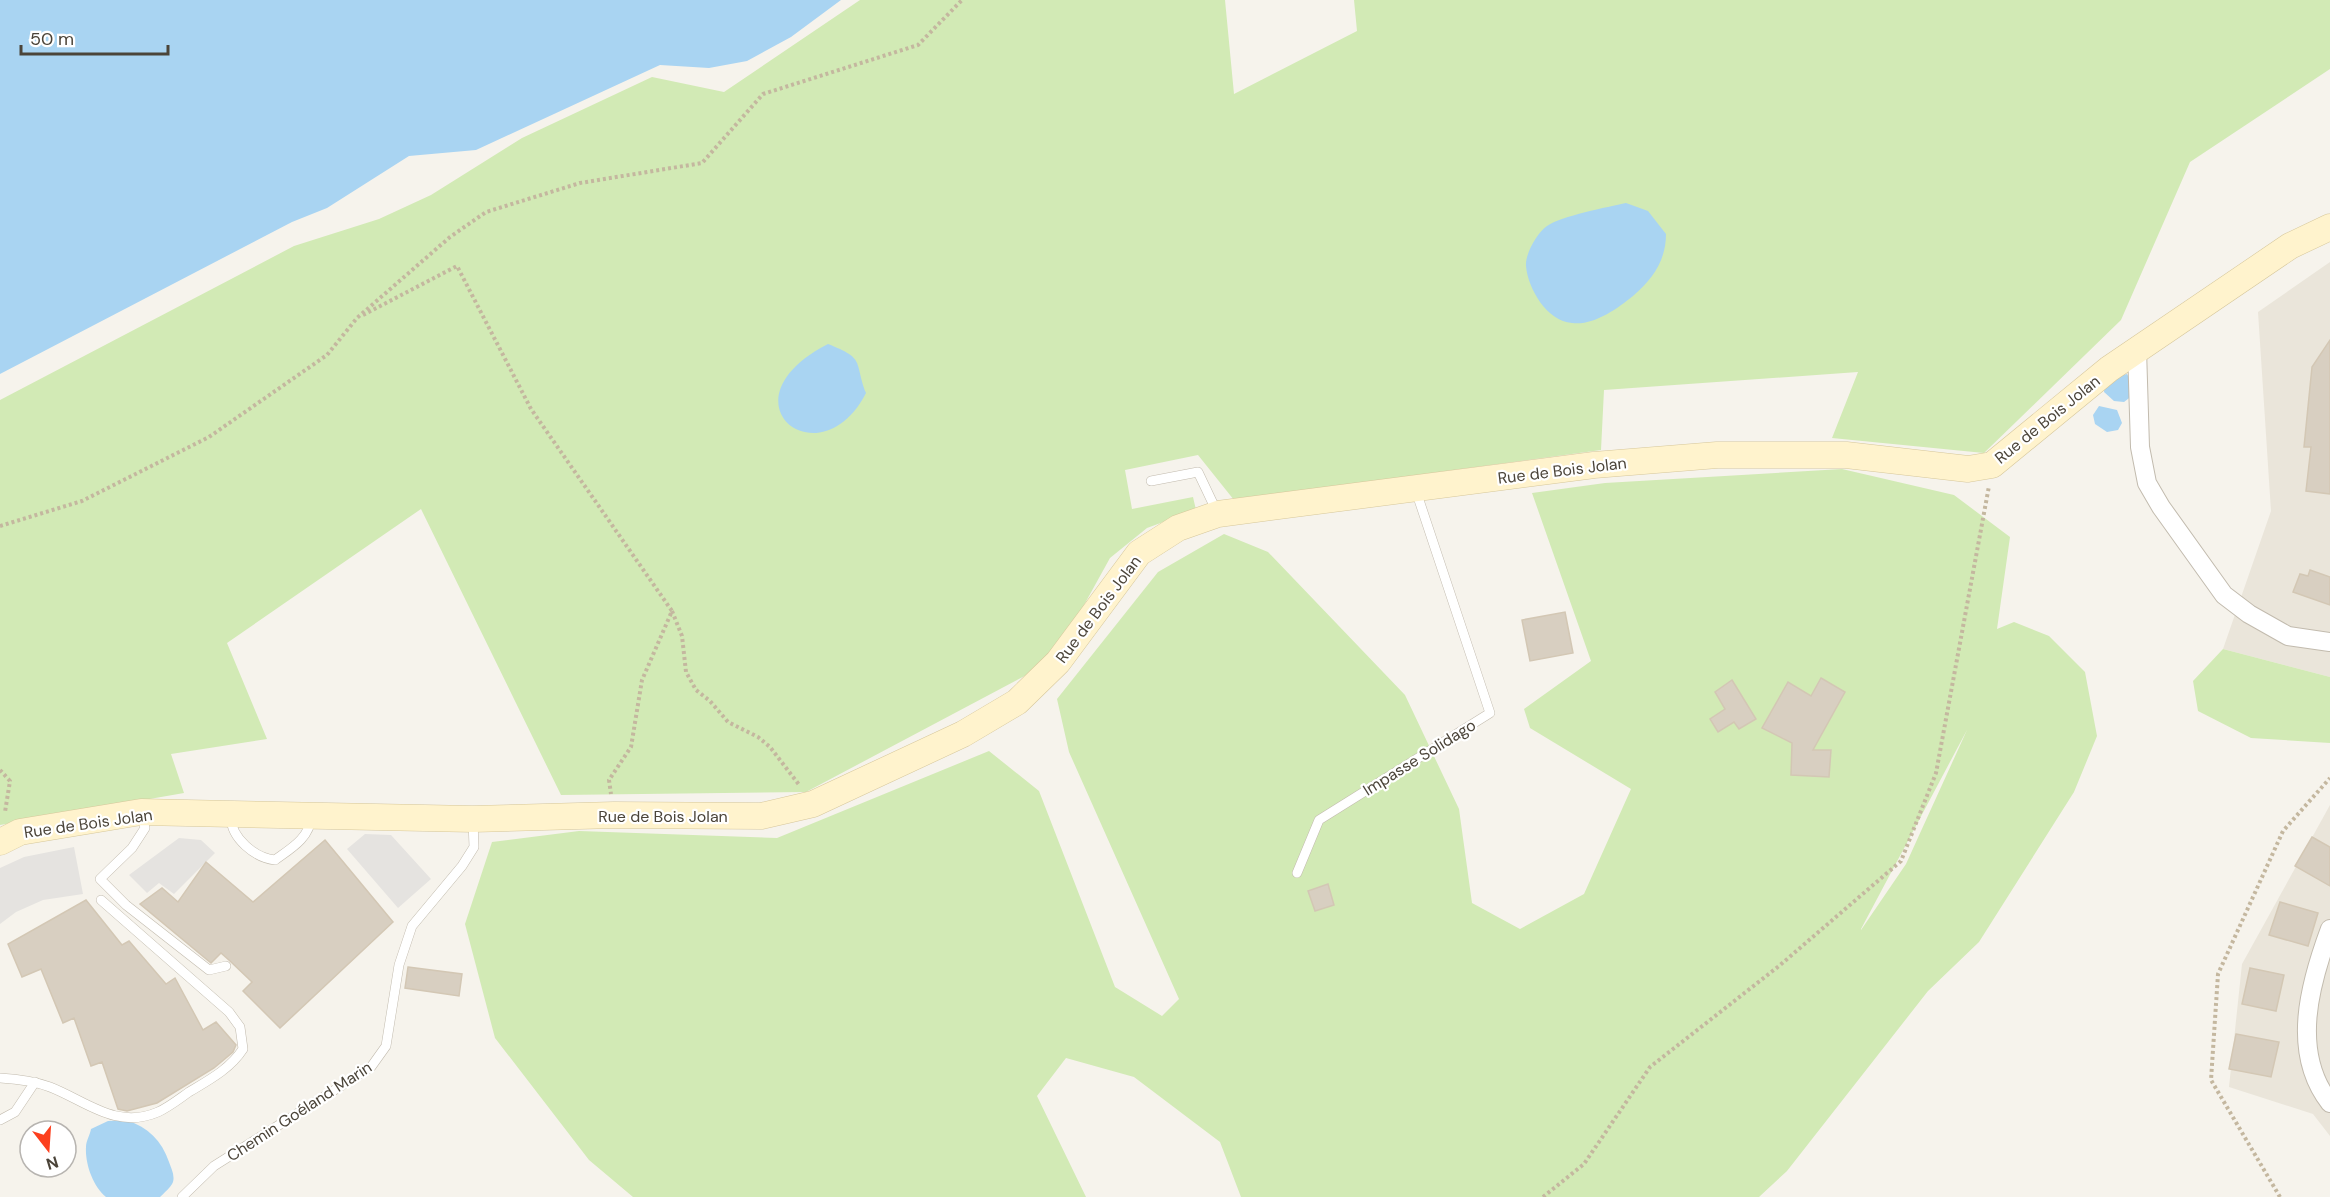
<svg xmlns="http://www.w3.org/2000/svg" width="2330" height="1197" font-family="'DM Sans',sans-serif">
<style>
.residential{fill:#eae5da}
.green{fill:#d2eab5;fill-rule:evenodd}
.parking{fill:#e5e3e0}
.water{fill:#a9d4f2}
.building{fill:#d8cfc1;stroke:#d3c7b4;stroke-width:1.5}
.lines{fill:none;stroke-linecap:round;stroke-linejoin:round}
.lane-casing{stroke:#c2bbae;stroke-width:10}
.street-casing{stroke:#c2bbae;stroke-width:20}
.secondary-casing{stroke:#d6c79b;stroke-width:27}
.path{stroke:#c4b79f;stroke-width:4;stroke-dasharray:3 3;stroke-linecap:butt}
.lane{stroke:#fff;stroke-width:9}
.street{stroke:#fff;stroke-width:18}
.secondary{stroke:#fff3cd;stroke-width:26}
.labels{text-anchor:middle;stroke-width:4.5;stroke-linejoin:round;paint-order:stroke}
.street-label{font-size:16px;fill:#4b4439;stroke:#fff}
</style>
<rect width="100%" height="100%" fill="#f6f3ec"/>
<path class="residential" d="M2330,262V677L2223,649L2271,511L2258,312Z
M2330,805V1136L2313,1114L2229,1087L2242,964Z"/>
<path class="green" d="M860,0H1225L1234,94L1357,31L1354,0H2330V69L2190,162L2121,320L1984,453L1832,438L1858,372L1604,390L1601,450L1234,500L1198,455L1125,470L1132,509L1193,497L1196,510L1147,528L1110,558L1063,643L1036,670L806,792L561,795L421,509L227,643L267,739L171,754L184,793L0,825V400L294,246L379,219L431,195L522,138L652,77L724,92Z
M1842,469L1954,495L2010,537L1997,629L2014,622L2049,636L2085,672L2097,736L2074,792L1979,942L1928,991L1787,1171L1759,1197H1241L1220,1142L1134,1077L1066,1058L1037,1096L1086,1197H633L589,1160L495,1038L465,924L492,842L579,831L777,838L989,751L1039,791L1115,987L1162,1016L1179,999L1069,752L1057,699L1158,572L1224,534L1268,552L1405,695L1459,809L1472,903L1520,929L1584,894L1631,789L1530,728L1524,709L1591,661L1532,493L1605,483ZM1967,730L1906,864L1861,930V929Z
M2223,649L2330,677V743L2251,738L2198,711L2193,681Z"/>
<path class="parking" d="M365,834L391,835L431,879L398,908L347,849Z
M179,838L201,840L215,853L174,894L159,883L147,893L129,875Z
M74,847L83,894L43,900L16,912L0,924V868L24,857Z"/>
<path class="water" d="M0,0H841L791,37L747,61L709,68L660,65L476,150L409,156L327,208L292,222L0,374Z
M1626,203L1648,211L1666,234C1666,260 1653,279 1633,296C1617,309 1593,326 1572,323C1547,321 1528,289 1526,266C1525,254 1537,233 1547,226C1561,216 1608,207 1626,203Z
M828,344C866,359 854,361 866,393C820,483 717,401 828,344Z
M2127,374L2137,392L2124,402L2114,401L2104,392C2105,378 2115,377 2127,374Z
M2099,406L2117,410L2122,423L2118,430L2107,432L2095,424L2093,415Z
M126,1120C148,1127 162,1141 169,1162C171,1168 175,1175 173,1182C171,1187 164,1193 160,1197H106C93,1186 85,1164 86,1147C86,1141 90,1135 91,1129L108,1121Z"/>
<path class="building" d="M2330,340V494L2306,491L2311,447H2304L2312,367Z
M2310,570L2330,577V605L2293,592L2300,574L2308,576Z
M1565,612L1573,653L1530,661L1522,620Z
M1821,678L1845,692L1813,750H1831L1829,777L1791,775L1792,743L1762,728L1788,682L1811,696Z
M1732,680L1756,719L1739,729L1734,722L1718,732L1710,719L1725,709L1715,692Z
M2312,837L2330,847V886L2295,866Z
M325,840L393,922L280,1028L243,991L252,982L230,961L221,953L211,963L140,904L162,888L178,902L206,862L253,902Z
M1328,884L1334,905L1315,911L1308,891Z
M86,900L122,945L129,941L166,984L175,978L203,1030L216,1022L236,1045L233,1052L214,1068L157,1103L127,1111L118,1109L102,1062L91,1066L74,1018L63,1023L41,969L22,977L8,944Z
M2280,902L2318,913L2308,946L2269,935Z
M408,967L462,974L459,996L405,988Z
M2250,968L2284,975L2276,1011L2242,1004Z
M2236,1034L2279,1042L2271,1077L2229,1069Z"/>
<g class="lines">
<g class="lane-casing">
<path id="lane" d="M1151,481L1198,472L1217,512
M142,815L145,828L132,848L100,879L126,905L209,970L226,966
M231,817C231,838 255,858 275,860C290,849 310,838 311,817
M1297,873L1319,820L1490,713L1416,491
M0,1078C17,1079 34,1081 50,1087C86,1101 116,1130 158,1112C169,1107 179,1099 189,1092C209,1080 230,1069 243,1049L240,1027L229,1012L101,900
M0,1120L15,1112L35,1082
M182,1197L214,1166L371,1067L386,1046L399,965L412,926L462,866L474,847L473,821"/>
</g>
<g class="street-casing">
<path id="street" d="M2137,349L2140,447L2147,483L2161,507L2224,595L2249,614L2288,636L2330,642
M2330,929C2310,983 2290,1052 2330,1103"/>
</g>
<g class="secondary-casing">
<path id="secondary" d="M0,842L20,832L141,812L473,819L614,815L761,816L813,804L963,734L1017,702L1058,662L1139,553L1178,528L1218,514L1594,465L1717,455H1846L1968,469L1992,465L2109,369L2290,246L2330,227"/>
</g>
<path class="path" d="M363,315L457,266L531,409L672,611L642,680L631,747L609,780L611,794
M0,526L82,501L209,437L327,355L357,318L450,237L486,212L580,183L702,163L763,94L918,45L962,0
M672,611L682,636L686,672L696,690L710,701L728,722L758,737L770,747L800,786
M0,770L10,781L5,812
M1543,1197L1584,1164L1650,1067L1779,966L1901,861L1936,773L1989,486
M2280,1197L2211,1080L2218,974L2283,831L2330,778"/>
<use href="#lane" class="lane"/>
<use href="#street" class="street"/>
<use href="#secondary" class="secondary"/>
</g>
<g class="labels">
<g class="street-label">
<text transform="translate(2047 419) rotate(-39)" y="6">Rue de Bois Jolan</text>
<text transform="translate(1562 470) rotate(-7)" y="6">Rue de Bois Jolan</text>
<text transform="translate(1098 609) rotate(-53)" y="6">Rue de Bois Jolan</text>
<text transform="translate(1419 757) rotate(-32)" y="6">Impasse Solidago</text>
<text x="663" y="822">Rue de Bois Jolan</text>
<text transform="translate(88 823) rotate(-8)" y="6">Rue de Bois Jolan</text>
<text transform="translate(299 1111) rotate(-33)" y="6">Chemin Goéland Marin</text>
</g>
</g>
<g transform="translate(48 1149) rotate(163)"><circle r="28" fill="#ffffff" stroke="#b7b4b0" stroke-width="1.5"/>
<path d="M0-4.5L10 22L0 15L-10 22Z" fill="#fc3f1d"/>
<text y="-9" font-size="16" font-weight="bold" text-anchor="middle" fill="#4b4439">N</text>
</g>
<path d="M21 45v9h147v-9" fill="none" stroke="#4b4439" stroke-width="3"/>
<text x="30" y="45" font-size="18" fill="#4b4439" stroke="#ffffff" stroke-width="4.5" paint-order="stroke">50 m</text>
</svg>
